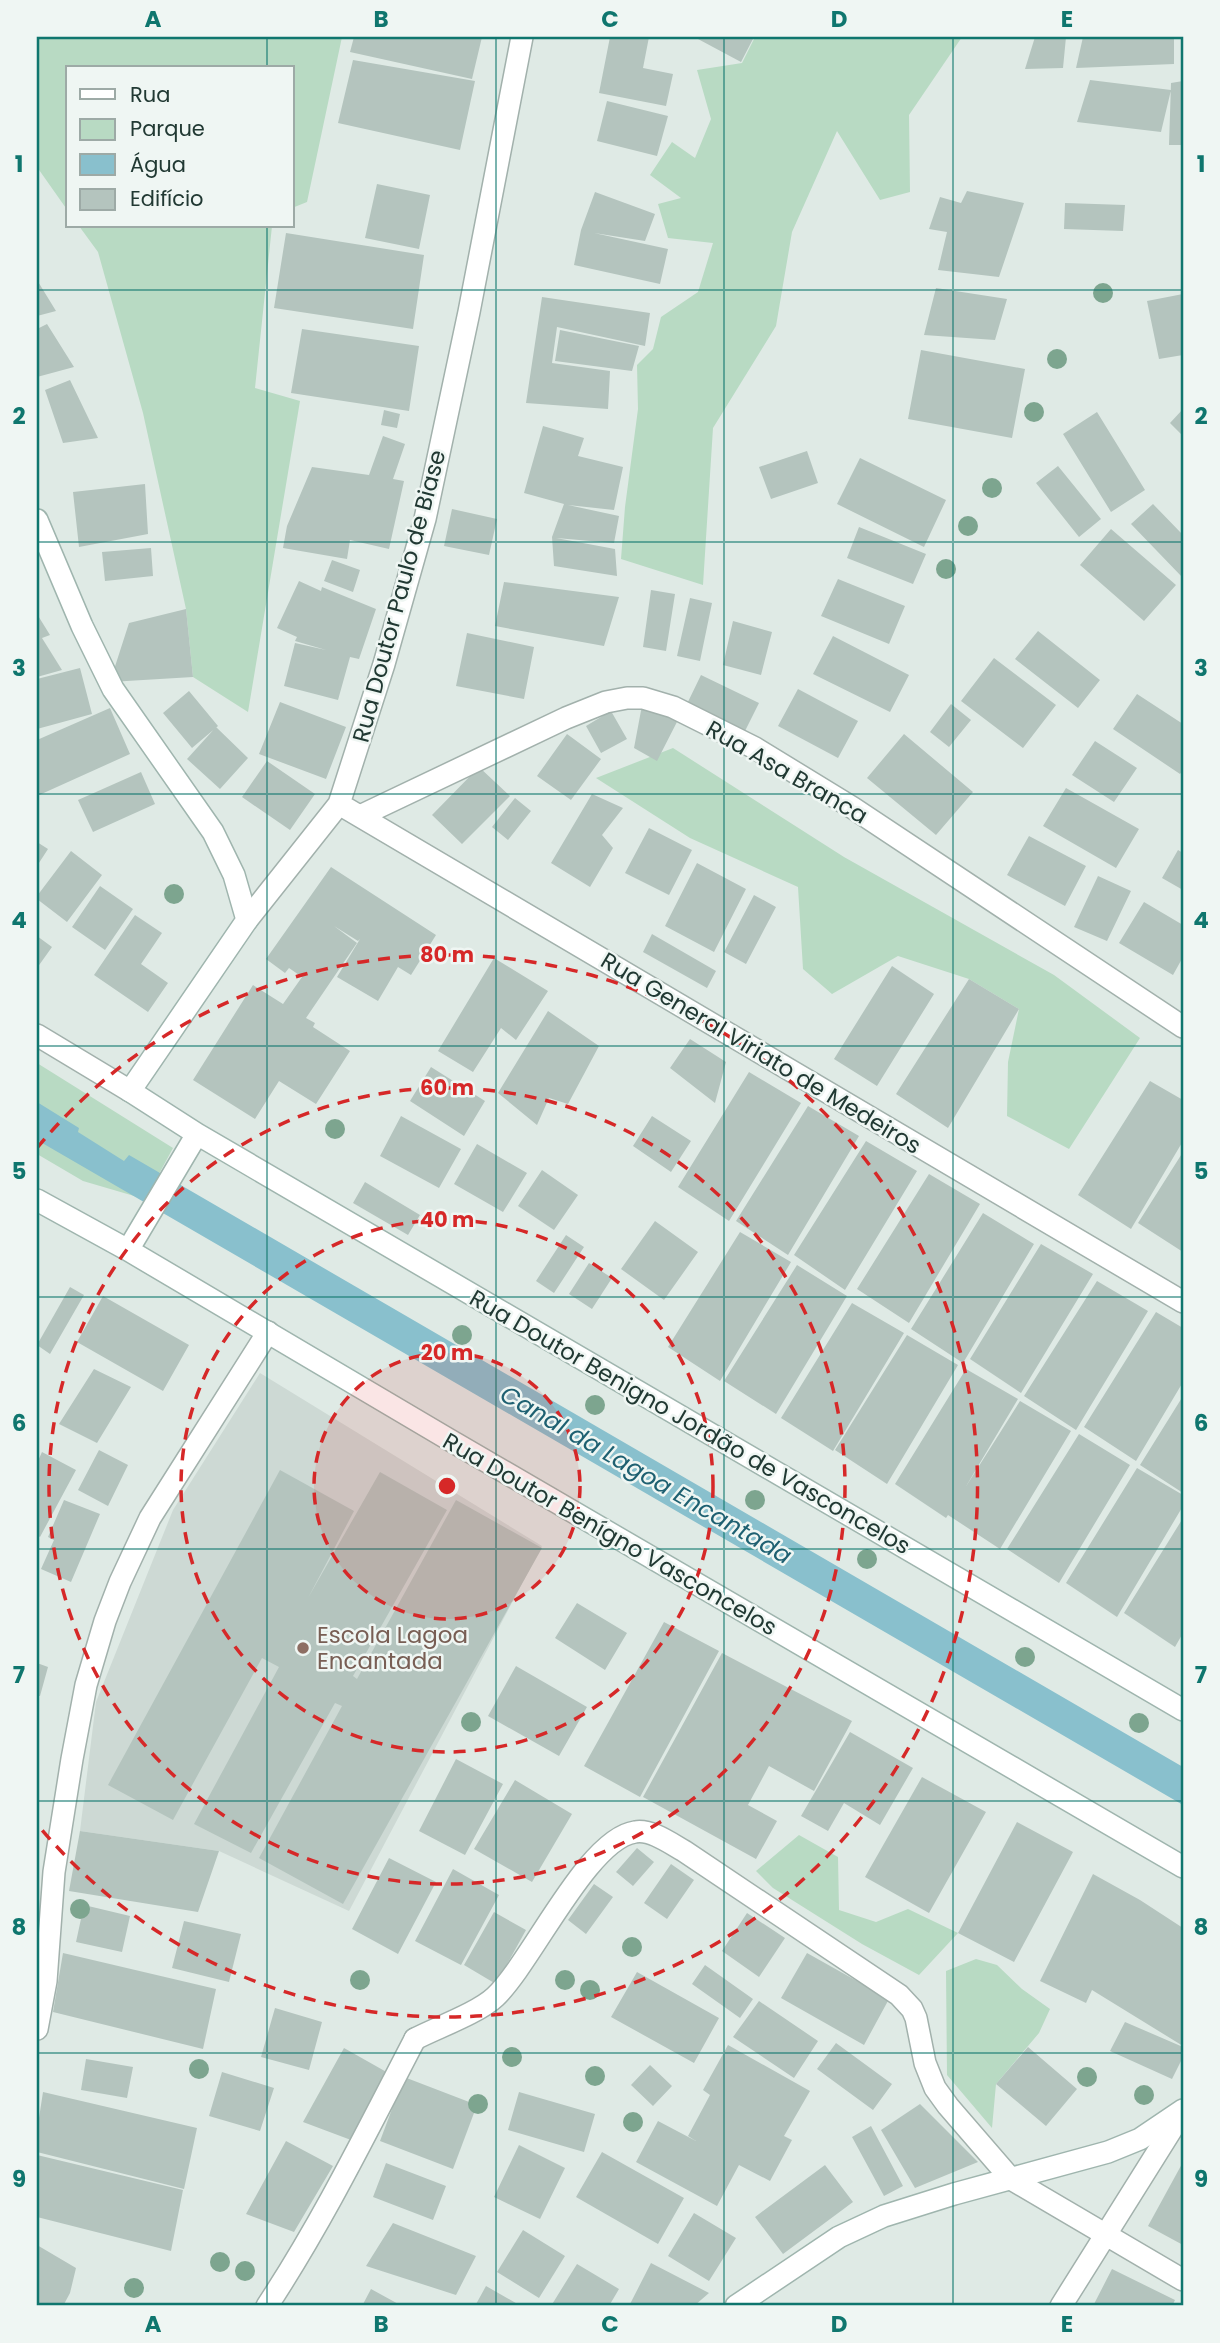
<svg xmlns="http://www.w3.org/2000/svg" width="1220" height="2343" font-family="Poppins,sans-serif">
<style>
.built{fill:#cdd9d4}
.green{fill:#b8dac3}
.water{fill:#89c0cd}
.building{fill:#b4c4be}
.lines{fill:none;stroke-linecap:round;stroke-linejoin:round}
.pedestrian-casing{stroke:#a2b1ac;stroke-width:24}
.minor-casing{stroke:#a2b1ac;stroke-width:24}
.tertiary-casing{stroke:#a2b1ac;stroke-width:24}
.secondary-casing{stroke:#9fb5ae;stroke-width:24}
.pedestrian{stroke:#fff;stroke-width:21}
.minor{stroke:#fff;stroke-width:21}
.tertiary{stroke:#fff;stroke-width:21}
.secondary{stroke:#fff;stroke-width:21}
.tree{fill:#7da58f}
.grid{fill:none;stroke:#0f766e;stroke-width:2;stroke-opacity:0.55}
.ring{fill:none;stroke:#d62828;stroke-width:3.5;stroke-dasharray:12 9}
.education-dot{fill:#8d6e63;stroke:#eff6f3;stroke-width:2.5}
.labels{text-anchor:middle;stroke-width:5;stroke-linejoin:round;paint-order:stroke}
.street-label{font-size:23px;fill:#213933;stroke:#eff6f3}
.education-label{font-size:23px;fill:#785e54;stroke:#eff6f3;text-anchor:start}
.water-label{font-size:24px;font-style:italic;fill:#1e6071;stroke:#eff6f3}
.centre{fill:#d62828;stroke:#eff6f3;stroke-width:3.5}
.ring-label{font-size:21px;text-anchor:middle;font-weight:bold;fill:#d62828;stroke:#eff6f3;stroke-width:5;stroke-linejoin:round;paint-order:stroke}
.neatline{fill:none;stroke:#0f766e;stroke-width:2.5}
.grid-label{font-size:23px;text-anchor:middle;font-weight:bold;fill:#0f766e}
</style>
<rect width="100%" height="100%" fill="#dfeae5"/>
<path class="built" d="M260,1373L542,1546L349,1911L219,1851L80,1831L96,1702L173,1510Z"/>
<path class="green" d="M37,37H342L307,202L292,208V68H68V211L37,167Z
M755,37H962L909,115L910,192L880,200L837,131L792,232L776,326L713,428L703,585L621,559L625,507L638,409L637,365L653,349L661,317L698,292L713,243L668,238L658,204L681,198L650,175L672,142L695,158L711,119L697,70L742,63Z
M79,226H272L255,388L300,401L248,712L193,677L186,609L143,413L98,252Z
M673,748L844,857L1054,975L1140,1038L1069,1149L1007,1116L1008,1062L1019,1009L969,979L898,956L832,994L803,969L798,887L690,838L596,778Z
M37,1063L173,1148L154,1183L141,1198L83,1181L37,1154Z
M799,1835L838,1857L839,1910L876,1922L908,1909L958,1933L919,1975L862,1944L773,1888L756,1871Z
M976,1959L997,1965L1022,1989L1050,2009L1039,2033L996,2084L992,2128L947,2075L946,1971Z"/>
<path class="water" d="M37,1102L79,1128L78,1132L124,1161L129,1155L1183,1767V1805L37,1140Z"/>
<path class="building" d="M354,37H482L472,79L350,52Z
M610,37H649L643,68L673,74L666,106L599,93Z
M699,37H754L741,62L698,39Z
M1035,37H1066L1063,68L1025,69Z
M1083,37H1174V64L1076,68Z
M353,60L475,81L460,150L338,123Z
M1090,80L1171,90L1161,132L1077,122Z
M1183,81V145H1169L1171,83Z
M607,101L668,116L657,156L597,141Z
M377,184L430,195L419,249L365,238Z
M967,191L1024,203L999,277L938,270L947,232L929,229L940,197L961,203Z
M595,192L655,214L645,241L594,233L668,249L660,284L574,265L581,230Z
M1065,203L1125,205L1123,231L1064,229Z
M286,233L424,255L413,329L274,308Z
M37,280L56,311L37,316Z
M936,288L1007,299L995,340L924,335Z
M1183,294V355L1159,359L1147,301Z
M542,297L650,313L645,346L557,327L552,363L610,371L608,409L526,403Z
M47,324L74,367L37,377V329Z
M302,329L419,346L409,411L291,393Z
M560,330L639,346L632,371L555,361Z
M921,350L1025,369L1012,438L908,419Z
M70,380L98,438L63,443L45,390Z
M1183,409V436L1170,423Z
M384,410L400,414L397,428L381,425Z
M1097,412L1145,490L1111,512L1063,434Z
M543,426L584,438L578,456L623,467L614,510L568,505L619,516L614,543L556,538L615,549L617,576L554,566L552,537L564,504L524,493Z
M383,436L405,444L393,479L404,481L389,549L350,540L347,559L283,548L287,526L312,467L369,475Z
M807,451L818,483L771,499L759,467Z
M860,458L946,500L924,547L837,504Z
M1058,466L1101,519L1079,537L1036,483Z
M145,484L148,534L79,547L73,492Z
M1153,504L1183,535V578L1131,524Z
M452,509L497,519L489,555L444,546Z
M859,527L926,554L913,584L847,558Z
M1111,529L1176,585L1144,621L1080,565Z
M151,548L153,576L105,581L102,552Z
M332,560L360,570L353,592L324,581Z
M838,579L905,606L889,644L821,616Z
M299,581L321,591L322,587L376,609L359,659L350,657L338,700L284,686L295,643L326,650L295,641L297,637L277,628Z
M504,582L619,597L604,646L495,626Z
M651,590L675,594L666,651L643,647Z
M690,598L712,603L700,661L677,656Z
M186,609L193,677L110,682L129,623Z
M37,614L50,635L42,638L62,670L37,677Z
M733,621L772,632L761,675L723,665Z
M1038,631L1100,680L1078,708L1015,659Z
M467,633L534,647L524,699L456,686Z
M833,636L909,675L890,712L813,674Z
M994,658L1056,705L1023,748L961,701Z
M80,668L92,714L37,729V679Z
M701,675L759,703L743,735L685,708Z
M798,689L858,721L838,758L778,726Z
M189,691L218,726L192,748L163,713Z
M1137,694L1183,724V770L1180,774L1113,729Z
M643,700L679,718L657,761L634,748Z
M280,702L346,727L326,779L259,754Z
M951,704L971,720L949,747L930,732Z
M110,708L130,754L37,796V740Z
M611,711L627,739L601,753L586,726Z
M216,727L248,758L220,789L187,759Z
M567,734L601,759L571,800L537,776Z
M904,734L973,792L936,835L867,778Z
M1095,741L1137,768L1114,802L1072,775Z
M267,761L315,794L290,830L242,797Z
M479,767L510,796L462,844L432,815Z
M141,772L155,804L93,832L78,800Z
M1066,788L1139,829L1116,868L1043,826Z
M592,794L623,808L602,835L613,848L590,887L551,863Z
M515,798L531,811L508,840L492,827Z
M649,828L692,850L669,895L625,873Z
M1029,836L1086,866L1065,906L1007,875Z
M37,842L48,849L37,866Z
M1178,850L1183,853V890L1162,878Z
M71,851L102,875L67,922L37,899V896Z
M697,863L746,889L714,952L665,926Z
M331,867L436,935L411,975L398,967L378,1001L337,977L360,939L358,941L334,926L357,943L306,1018L315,1023L313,1027L350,1051L316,1104L279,1081L255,1119L193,1080L253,985L283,1004L302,977L289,968L285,973L266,959Z
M1098,876L1131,891L1107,941L1074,927Z
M100,886L133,909L105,950L72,927Z
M754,895L776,907L746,964L724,952Z
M1144,902L1183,925V957L1173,975L1119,943Z
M135,915L162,933L141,964L168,983L148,1012L94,975Z
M652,934L716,971L707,988L643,952Z
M37,936L52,947L37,968Z
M494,958L548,991L516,1040L501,1028L473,1072L438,1051Z
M892,966L934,994L877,1086L834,1059Z
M969,979L1019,1009L948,1128L896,1094Z
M548,1011L599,1046L568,1104L549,1098L537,1125L498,1093Z
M690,1039L726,1062L715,1103L670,1068Z
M431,1067L485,1101L464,1136L410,1101Z
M749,1072L801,1103L729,1221L678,1187Z
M1150,1081L1183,1100V1141L1131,1229L1078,1195Z
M808,1106L859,1136L788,1255L736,1221Z
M401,1116L461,1149L439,1188L380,1156Z
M652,1116L691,1141L671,1172L633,1146Z
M866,1141L917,1171L845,1290L794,1255Z
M477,1144L527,1173L503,1212L454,1184Z
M1183,1152V1252L1138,1223Z
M542,1170L578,1195L554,1230L518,1206Z
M929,1174L980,1204L909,1323L857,1289Z
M365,1182L420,1215L408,1235L353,1203Z
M983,1213L1034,1244L963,1363L911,1329Z
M655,1221L698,1252L664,1300L621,1269Z
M740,1232L791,1262L720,1381L668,1347Z
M566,1235L584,1247L554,1293L536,1281Z
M1041,1244L1093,1274L1021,1393L970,1359Z
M589,1263L612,1278L592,1309L569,1294Z
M797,1265L847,1296L776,1414L724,1381Z
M1097,1281L1148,1311L1076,1430L1024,1396Z
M70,1287L84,1295L50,1354L37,1345Z
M103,1296L189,1345L163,1391L77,1342Z
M852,1303L904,1333L833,1451L781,1418Z
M1156,1312L1183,1328V1382L1136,1461L1084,1427Z
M907,1335L958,1365L887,1484L835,1450Z
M94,1369L131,1387L97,1443L59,1424Z
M966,1369L1018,1399L965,1488L1020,1401L1071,1431L1000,1549L948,1515L946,1518L895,1484Z
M1183,1396V1493L1140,1465Z
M1079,1434L1130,1465L1059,1583L1007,1549Z
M99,1450L128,1465L108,1506L78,1490Z
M42,1452L76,1470L40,1537L37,1535V1463Z
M1137,1468L1183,1495V1506L1117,1617L1066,1583Z
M280,1470L354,1511L308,1598L380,1472L447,1510L353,1676L357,1679L456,1500L542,1548L343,1904L259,1858L342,1706L335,1703L251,1853L194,1824L279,1667L262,1658L173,1820L108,1785Z
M64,1500L100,1514L71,1582L41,1569L54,1540L48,1537Z
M1183,1518V1633L1175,1647L1124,1613Z
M577,1603L627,1633L605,1670L555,1638Z
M664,1622L719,1651L640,1797L584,1766Z
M722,1653L852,1721L814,1791L769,1766L748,1805L777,1821L756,1859L643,1797Z
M37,1663L48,1667L40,1696H37Z
M516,1666L587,1707L559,1756L488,1716Z
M850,1732L913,1768L880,1825L844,1803L828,1831L801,1816Z
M456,1759L503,1784L465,1855L419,1831Z
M922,1777L986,1812L929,1913L865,1877Z
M515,1780L572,1814L532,1882L474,1849Z
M1017,1822L1073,1852L1014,1962L958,1933Z
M80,1831L219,1851L198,1912L69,1891Z
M637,1848L654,1862L633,1886L616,1872Z
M389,1858L436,1882L398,1954L352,1929Z
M671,1864L694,1880L667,1919L644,1903Z
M453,1869L499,1895L461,1965L415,1941Z
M1093,1874L1140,1900L1183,1928V2046L1092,1990L1086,2003L1040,1981Z
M594,1884L613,1897L586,1934L568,1920Z
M84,1905L130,1916L122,1952L76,1942Z
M494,1912L526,1930L496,1984L464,1965Z
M747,1913L785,1938L759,1977L722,1951Z
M184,1921L241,1934L229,1982L172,1968Z
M63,1953L216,1989L203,2049L53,2012Z
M807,1953L889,1999L864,2045L781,1998Z
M705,1965L753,1999L740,2018L692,1984Z
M637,1972L719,2018L694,2063L611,2017Z
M759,2001L818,2041L794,2078L733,2037Z
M275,2008L322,2022L309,2070L261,2057Z
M1125,2022L1183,2047V2057L1172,2079L1110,2051Z
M836,2043L892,2084L873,2110L817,2069Z
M728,2045L810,2091L784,2136L792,2140L770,2181L739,2165L717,2206L636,2162L658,2121L696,2141L688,2136L710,2095L703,2090Z
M1028,2047L1077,2089L1046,2126L996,2084Z
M344,2048L390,2074L351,2140L303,2122Z
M86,2059L133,2067L127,2098L81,2090Z
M650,2065L672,2086L653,2106L631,2085Z
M222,2072L274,2088L260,2131L209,2116Z
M404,2077L477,2105L453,2169L380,2141Z
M43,2092L197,2128L184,2189L37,2152V2131Z
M519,2092L595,2114L584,2152L508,2130Z
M920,2104L978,2162L915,2188L881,2130Z
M871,2126L903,2186L884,2196L852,2137Z
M286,2141L333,2166L294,2232L246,2214Z
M519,2145L565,2168L540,2219L494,2197Z
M602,2152L684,2198L658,2244L576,2197Z
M37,2155L183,2190L171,2251L37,2217Z
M1183,2162V2245L1148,2226Z
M386,2163L446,2186L433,2220L373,2197Z
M825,2165L853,2202L783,2254L755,2217Z
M694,2213L736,2238L709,2281L668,2256Z
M393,2223L476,2256L456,2295L366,2266Z
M523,2230L565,2256L539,2298L497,2272Z
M37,2245L76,2268L70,2293L63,2306H37Z
M651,2263L709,2293L694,2306H629Z
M577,2264L619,2289L609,2306H551Z
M1112,2269L1175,2300L1172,2306H1093Z
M486,2286L521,2306H475Z
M371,2289L402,2306H362Z"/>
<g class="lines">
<g class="pedestrian-casing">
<path id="pedestrian" d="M267,2306C323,2221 368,2129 415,2039"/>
</g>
<g class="minor-casing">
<path id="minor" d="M339,804L1183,1302
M360,816L566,718L606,702L627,698H643L673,707L755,748L853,808L1183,1027
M247,920L339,804L384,664L425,519L469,312L522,37
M37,2029L46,1981L54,1872L72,1759L86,1685L105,1621L120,1582L150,1518L268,1332
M415,2039C436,2028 478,2013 495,1997C532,1962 587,1839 635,1832C651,1829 670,1843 684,1851L899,1995L912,2009L916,2018L925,2063L935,2088L948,2106L1011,2179L1183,2280
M1061,2306L1182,2113"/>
</g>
<g class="tertiary-casing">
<path id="tertiary" d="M37,1035L130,1091"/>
</g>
<g class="secondary-casing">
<path id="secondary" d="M37,520L82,626L113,689L213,832L234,875L247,920L130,1091L197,1134L1183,1710
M37,1200L128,1250L448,1439L1183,1867
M128,1250L197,1134
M736,2306L839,2237L884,2216L954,2194L1108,2152L1140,2139L1183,2110"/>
</g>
<use href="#pedestrian" class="pedestrian"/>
<use href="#minor" class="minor"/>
<use href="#tertiary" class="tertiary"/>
<use href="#secondary" class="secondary"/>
</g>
<g class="tree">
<circle cx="1103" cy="293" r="10"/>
<circle cx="1057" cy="359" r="10"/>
<circle cx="1034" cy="412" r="10"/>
<circle cx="992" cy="488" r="10"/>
<circle cx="968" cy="526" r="10"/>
<circle cx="946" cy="569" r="10"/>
<circle cx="174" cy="894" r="10"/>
<circle cx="335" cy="1129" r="10"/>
<circle cx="462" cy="1335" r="10"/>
<circle cx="595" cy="1405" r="10"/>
<circle cx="755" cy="1500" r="10"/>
<circle cx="867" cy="1559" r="10"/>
<circle cx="1025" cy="1657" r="10"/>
<circle cx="471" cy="1722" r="10"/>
<circle cx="1139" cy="1723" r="10"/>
<circle cx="80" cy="1909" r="10"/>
<circle cx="632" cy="1947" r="10"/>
<circle cx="360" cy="1980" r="10"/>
<circle cx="565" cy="1980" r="10"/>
<circle cx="590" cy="1990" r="10"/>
<circle cx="512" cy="2057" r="10"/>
<circle cx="199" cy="2069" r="10"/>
<circle cx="595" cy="2076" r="10"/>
<circle cx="1087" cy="2077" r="10"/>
<circle cx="1144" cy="2095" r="10"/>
<circle cx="478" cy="2104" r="10"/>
<circle cx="633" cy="2122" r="10"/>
<circle cx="220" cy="2262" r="10"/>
<circle cx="245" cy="2271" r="10"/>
<circle cx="134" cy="2288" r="10"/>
</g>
<path class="grid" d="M267,37V68M496,37V2306M724,37V2306M953,37V2306M267,226V2306M37,290H1183M37,542H1183M37,794H1183M37,1046H1183M37,1297H1183M37,1549H1183M37,1801H1183M37,2053H1183"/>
<circle cx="447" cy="1486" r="133" fill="#d62828" fill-opacity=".12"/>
<g class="ring">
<circle cx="447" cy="1486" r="133"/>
<circle cx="447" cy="1486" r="266"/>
<circle cx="447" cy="1486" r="398"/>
<path d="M37 1148A531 531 0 1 1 37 1824"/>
</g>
<circle class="education-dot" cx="303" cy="1648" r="7"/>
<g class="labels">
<g class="street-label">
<text transform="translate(399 596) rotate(-75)" y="8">Rua Doutor Paulo de Biase</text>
<text transform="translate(787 772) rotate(30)" y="8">Rua Asa Branca</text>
<text transform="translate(761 1053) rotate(31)" y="8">Rua General Viriato de Medeiros</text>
<text transform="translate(690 1422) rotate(30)" y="8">Rua Doutor Benigno Jordão de Vasconcelos</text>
<text transform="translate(610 1534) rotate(30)" y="8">Rua Doutor Benígno Vasconcelos</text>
</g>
<g class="education-label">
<text x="317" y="1643">Escola Lagoa<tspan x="317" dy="26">Encantada</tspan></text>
</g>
<g class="water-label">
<text transform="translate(646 1475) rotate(30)" y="8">Canal da Lagoa Encantada</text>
</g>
</g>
<circle cx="447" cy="1486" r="10" class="centre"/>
<g class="ring-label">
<text x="447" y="962">80 m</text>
<text x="447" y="1095">60 m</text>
<text x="447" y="1227">40 m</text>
<text x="447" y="1360">20 m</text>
</g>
<rect width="1220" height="2343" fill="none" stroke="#eff6f3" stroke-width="77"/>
<rect x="66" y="66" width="228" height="161" fill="#eff6f3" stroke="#9daaa6" stroke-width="2"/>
<rect x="80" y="89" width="35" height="10" fill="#ffffff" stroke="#9daaa6" stroke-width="2"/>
<text x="130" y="102" font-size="21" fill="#213933">Rua</text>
<rect x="80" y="119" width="35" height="21" fill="#b8dac3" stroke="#9daaa6" stroke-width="2"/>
<text x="130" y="136" font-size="21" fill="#213933">Parque</text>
<rect x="80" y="154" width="35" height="21" fill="#89c0cd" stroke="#9daaa6" stroke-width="2"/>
<text x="130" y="172" font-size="21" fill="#213933">Água</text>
<rect x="80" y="189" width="35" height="21" fill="#b4c4be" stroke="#9daaa6" stroke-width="2"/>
<text x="130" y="206" font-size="21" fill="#213933">Edifício</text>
<rect x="38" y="38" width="1144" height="2266" class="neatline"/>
<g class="grid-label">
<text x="153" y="27">A</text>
<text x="381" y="27">B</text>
<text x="610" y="27">C</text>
<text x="839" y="27">D</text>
<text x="1067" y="27">E</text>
<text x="19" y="172">1</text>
<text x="1201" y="172">1</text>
<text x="19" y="424">2</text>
<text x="1201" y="424">2</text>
<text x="19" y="676">3</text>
<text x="1201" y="676">3</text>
<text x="19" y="928">4</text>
<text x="1201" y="928">4</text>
<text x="19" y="1179">5</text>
<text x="1201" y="1179">5</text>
<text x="19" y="1431">6</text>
<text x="1201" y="1431">6</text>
<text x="19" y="1683">7</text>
<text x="1201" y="1683">7</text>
<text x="19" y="1935">8</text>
<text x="1201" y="1935">8</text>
<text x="19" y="2187">9</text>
<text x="1201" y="2187">9</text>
<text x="153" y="2332">A</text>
<text x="381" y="2332">B</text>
<text x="610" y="2332">C</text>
<text x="839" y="2332">D</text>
<text x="1067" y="2332">E</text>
</g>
</svg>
